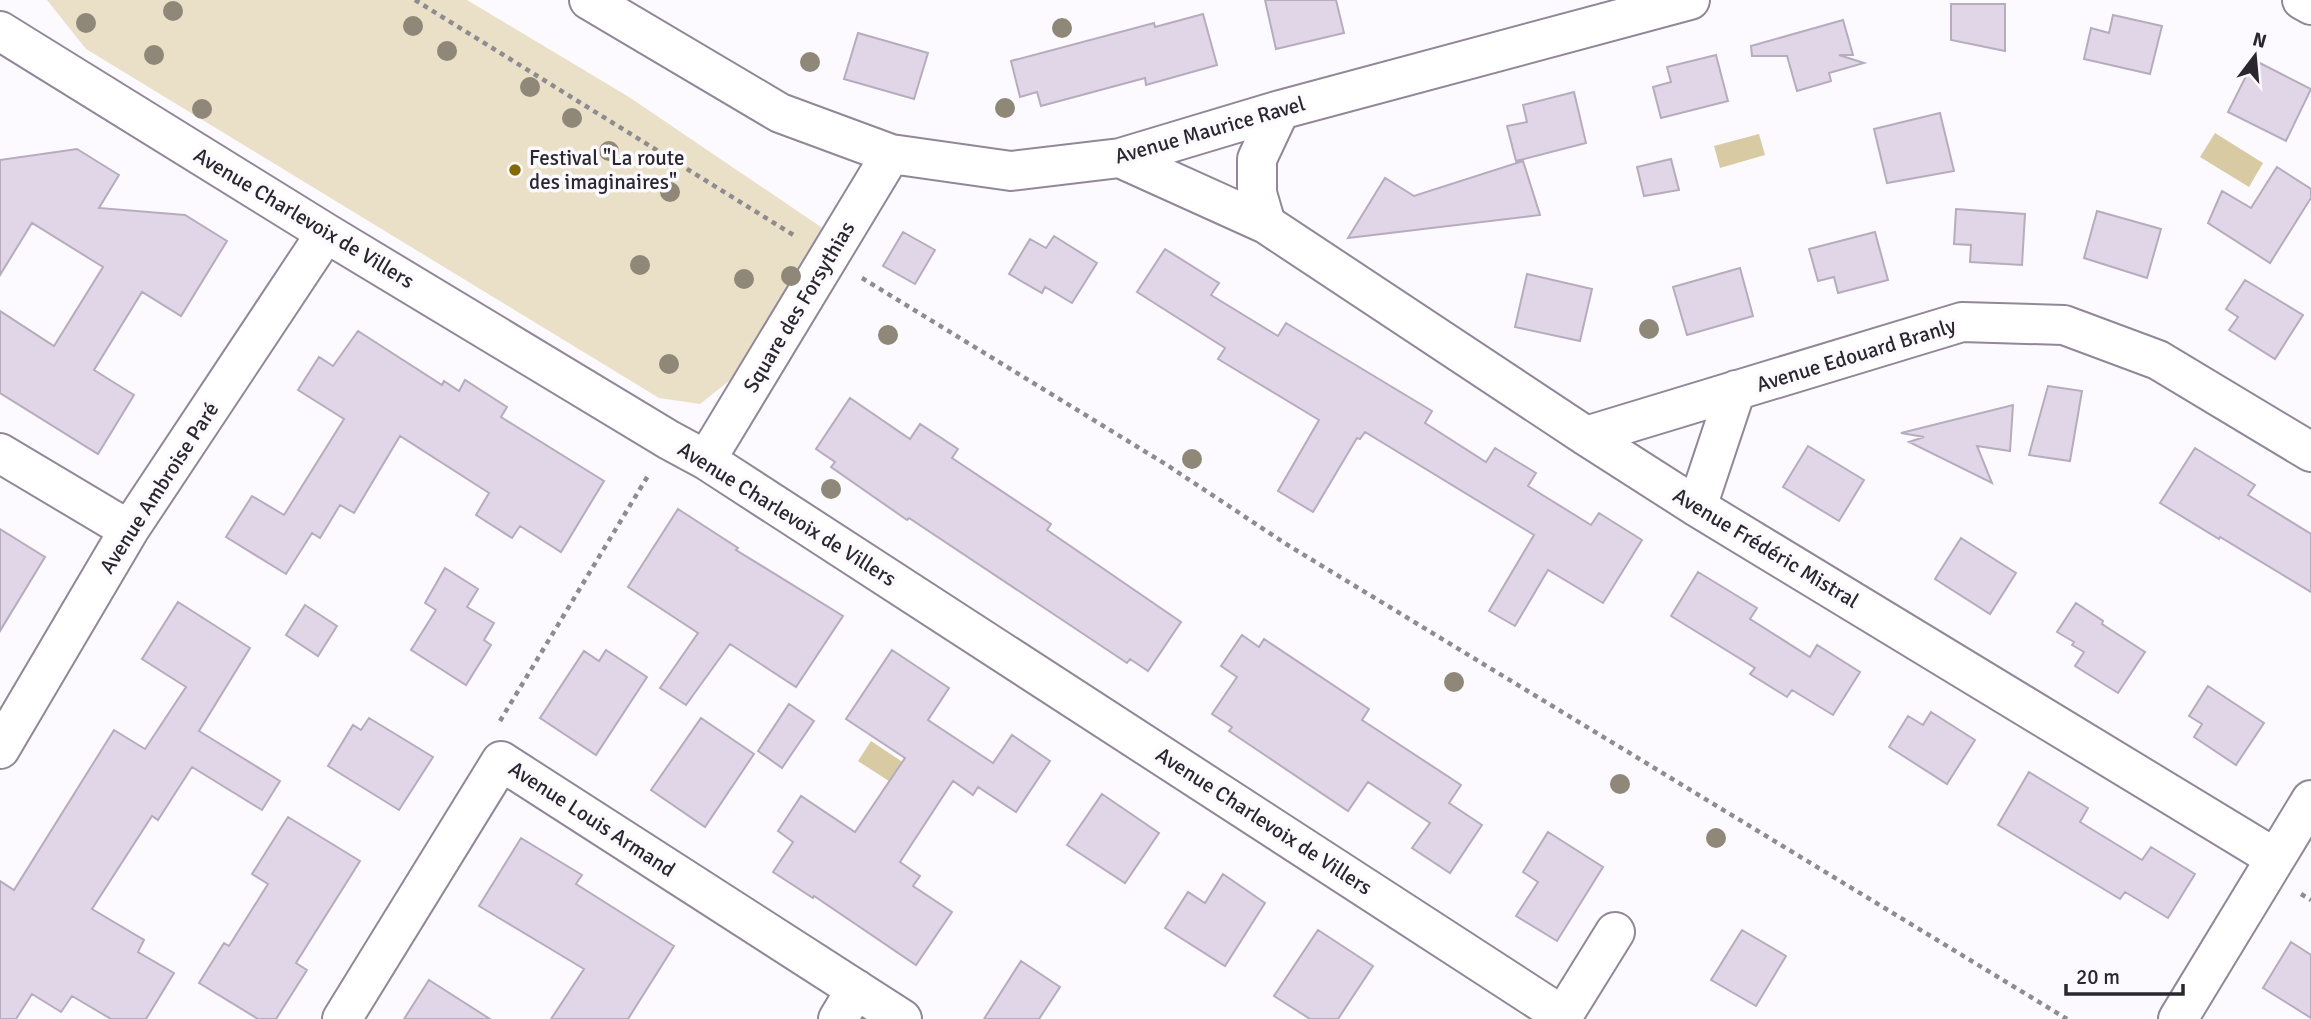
<svg xmlns="http://www.w3.org/2000/svg" width="2311" height="1019" font-family="Signika,sans-serif">
<style>
.green{fill:#e9e0c7}
.water{fill:#d8caa3}
.building{fill:#e0d6e8;stroke:#b6acbe;stroke-width:2}
.lines{fill:none;stroke-linecap:round;stroke-linejoin:round}
.street-casing{stroke:#918798;stroke-width:42}
.path{stroke:#8e8b91;stroke-width:4.5;stroke-dasharray:5 5;stroke-linecap:butt}
.street{stroke:#fff;stroke-width:38}
.tree{fill:#8f8878}
.poi-dot{fill:#846902;stroke:#fcfafe;stroke-width:2.5}
.labels{text-anchor:middle;stroke-width:7;stroke-linejoin:round;paint-order:stroke}
.street-label{font-size:21px;fill:#2b272e;stroke:#fcfafe}
.poi-label{font-size:21px;fill:#2b272e;stroke:#fcfafe;text-anchor:start}
</style>
<rect width="100%" height="100%" fill="#fcfafe"/>
<path class="green" d="M47,0H467L629,97L821,227L826,236L743,370L700,404L659,398L86,49Z"/>
<path class="water" d="M2215,133L2263,163L2249,187L2200,157Z
M1759,134L1765,155L1720,168L1714,146Z
M871,741L910,767L898,787L858,761Z"/>
<path class="building" d="M1265,0H1336L1344,33L1276,49Z
M1951,4H2005V51L1951,40Z
M1203,14L1217,65L1146,85L1145,78L1041,106L1037,92L1020,97L1011,61L1154,23L1155,27Z
M2113,15L2162,26L2150,74L2084,59L2091,28L2109,33Z
M1843,20L1853,55H1839L1864,63L1829,73L1831,81L1797,91L1787,56H1752L1751,46Z
M858,33L928,53L914,99L844,79Z
M1716,55L1728,101L1661,118L1653,87L1671,82L1667,67Z
M2254,60L2311,89L2286,141L2228,112Z
M1574,92L1586,143L1516,161L1507,126L1527,122L1523,105Z
M1940,113L1954,171L1887,183L1874,129Z
M77,149L119,175L99,208L185,215L227,241L181,316L142,292L94,370L134,395L98,454L0,393V311L54,346L103,267L32,223L0,275V160Z
M1671,159L1679,190L1644,196L1637,167Z
M1523,161L1540,215L1348,238L1385,178L1414,196Z
M2277,167L2311,189V198L2270,263L2208,223L2222,191L2251,208Z
M1956,209L2025,214L2022,265L1970,262L1971,245L1954,244Z
M2097,211L2161,229L2147,278L2084,258Z
M903,232L935,250L915,284L883,266Z
M1875,232L1888,280L1838,293L1834,277L1818,281L1809,249Z
M1054,236L1097,263L1072,303L1045,287L1042,293L1009,274L1030,239L1046,248Z
M1165,249L1219,283L1211,295L1278,336L1286,323L1432,411L1425,423L1486,462L1495,448L1536,473L1528,486L1591,525L1599,513L1642,540L1603,603L1548,570L1515,626L1489,611L1534,535L1365,432L1360,439L1357,438L1313,512L1278,491L1319,420L1218,359L1225,348L1137,292Z
M1740,268L1753,316L1687,335L1673,287Z
M1527,274L1592,289L1580,341L1515,327Z
M2245,280L2303,315L2275,359L2229,330L2238,317L2226,309Z
M358,331L442,385L444,381L459,391L465,380L507,407L501,417L604,481L561,552L520,526L512,538L476,515L489,493L400,436L354,513L340,505L320,538L312,533L286,574L226,537L252,496L284,515L344,419L298,390L319,357L333,366Z
M2048,386L2082,391L2070,461L2029,455Z
M850,398L910,439L920,424L958,449L952,458L1051,524L1047,530L1181,622L1148,671L1130,659L1127,663L909,518L907,520L831,467L835,462L816,449Z
M2013,405L2010,451L1977,446L1992,483L1909,442L1924,437L1901,433Z
M1808,446L1864,480L1839,521L1783,487Z
M2195,448L2255,485L2248,495L2311,534V592L2220,537L2219,539L2160,503Z
M678,509L738,548L736,550L843,616L796,687L730,644L686,705L660,688L698,633L628,587Z
M0,529L45,557L0,631Z
M1961,538L2016,573L1990,614L1935,579Z
M445,568L478,589L467,607L494,623L484,640L491,645L466,685L411,650L436,610L425,603Z
M1698,572L1757,608L1750,619L1810,657L1817,645L1860,672L1833,715L1792,690L1787,697L1750,674L1755,668L1671,616Z
M178,602L250,648L199,731L280,781L262,810L192,767L158,820L152,816L92,909L144,940L138,952L174,973L146,1019H111L72,996L61,1012L32,994L16,1019H0V881L14,890L114,730L145,749L186,687L142,659Z
M2076,603L2103,621L2102,624L2145,652L2118,693L2075,666L2084,652L2072,645L2074,642L2057,632Z
M305,605L337,626L318,656L286,635Z
M1242,635L1259,647L1264,639L1369,709L1362,720L1461,785L1449,803L1482,825L1450,873L1412,848L1430,823L1368,782L1348,811L1229,731L1232,727L1212,714L1237,677L1221,666Z
M606,650L647,677L596,755L540,718L584,651L599,661Z
M892,650L949,688L928,720L993,763L1012,735L1050,761L1016,812L978,787L973,795L953,781L900,862L920,876L913,886L952,912L916,965L814,896L813,898L773,872L793,842L778,831L801,796L855,832L905,758L846,719Z
M2208,686L2264,723L2236,765L2194,737L2202,724L2189,716Z
M789,704L814,721L782,768L758,751Z
M1931,712L1975,740L1947,784L1889,747L1908,716L1923,725Z
M369,718L433,757L399,810L328,766L353,725L361,730Z
M701,718L754,754L705,827L651,790Z
M2029,772L2088,808L2080,822L2142,860L2151,847L2195,874L2168,918L2125,892L2120,899L1998,825Z
M1102,794L1159,833L1125,883L1067,845Z
M288,817L360,861L296,963L307,970L276,1019H258L199,983L224,943L229,946L268,884L252,874Z
M1548,832L1603,867L1557,941L1516,916L1538,882L1523,872Z
M521,838L582,875L576,884L674,946L628,1019H551L584,969L479,906Z
M1223,874L1265,903L1225,966L1165,928L1188,892L1205,903Z
M1318,930L1373,966L1338,1019H1310L1274,996Z
M1742,930L1786,956L1756,1006L1711,980Z
M2291,942L2311,955V1018L2263,988Z
M1021,961L1060,987L1039,1019H984Z
M429,980L490,1019H404Z"/>
<g class="lines">
<g class="street-casing">
<path id="street" d="M589,0L780,113L891,154L1011,171L1120,158L1280,110L1690,0
M2302,0L2311,5
M0,31L326,233L669,440L706,460L1563,1016
M1120,158L1266,224L1586,436L1697,507L2275,858
M1266,224L1257,193V159L1280,110
M1586,436L1962,322L2064,325L2158,360L2311,452
M0,453L129,530
M706,460L891,154
M1697,507L1736,390
M0,749L129,530L326,233
M342,1019L501,761L902,1019
M838,1019L856,989
M1561,1019L1615,932
M2178,1019L2311,800"/>
</g>
<path class="path" d="M415,0L795,236
M862,278L1167,465L1286,544L2067,1019
M500,721L649,474
M2301,894L2311,900"/>
<use href="#street" class="street"/>
</g>
<g class="tree">
<circle cx="173" cy="11" r="10"/>
<circle cx="86" cy="23" r="10"/>
<circle cx="413" cy="26" r="10"/>
<circle cx="1062" cy="28" r="10"/>
<circle cx="447" cy="51" r="10"/>
<circle cx="154" cy="55" r="10"/>
<circle cx="810" cy="62" r="10"/>
<circle cx="530" cy="87" r="10"/>
<circle cx="1005" cy="108" r="10"/>
<circle cx="202" cy="109" r="10"/>
<circle cx="572" cy="118" r="10"/>
<circle cx="609" cy="151" r="10"/>
<circle cx="670" cy="192" r="10"/>
<circle cx="640" cy="265" r="10"/>
<circle cx="791" cy="276" r="10"/>
<circle cx="744" cy="279" r="10"/>
<circle cx="1649" cy="329" r="10"/>
<circle cx="888" cy="335" r="10"/>
<circle cx="669" cy="364" r="10"/>
<circle cx="1192" cy="459" r="10"/>
<circle cx="831" cy="489" r="10"/>
<circle cx="1454" cy="682" r="10"/>
<circle cx="1620" cy="784" r="10"/>
<circle cx="1716" cy="838" r="10"/>
</g>
<circle class="poi-dot" cx="515" cy="170" r="7"/>
<g class="labels">
<g class="street-label">
<text transform="translate(1210 130) rotate(-16)" y="7">Avenue Maurice Ravel</text>
<text transform="translate(304 218) rotate(31)" y="7">Avenue Charlevoix de Villers</text>
<text transform="translate(799 307) rotate(-59)" y="7">Square des Forsythias</text>
<text transform="translate(1856 355) rotate(-17)" y="7">Avenue Edouard Branly</text>
<text transform="translate(159 488) rotate(-57)" y="7">Avenue Ambroise Paré</text>
<text transform="translate(787 514) rotate(32)" y="7">Avenue Charlevoix de Villers</text>
<text transform="translate(1766 548) rotate(31)" y="7">Avenue Frédéric Mistral</text>
<text transform="translate(592 819) rotate(33)" y="7">Avenue Louis Armand</text>
<text transform="translate(1264 821) rotate(33)" y="7">Avenue Charlevoix de Villers</text>
</g>
<g class="poi-label">
<text x="529" y="165">Festival "La route<tspan x="529" dy="24">des imaginaires"</tspan></text>
</g>
</g>
<g transform="translate(2255 56) rotate(16)" stroke="#fcfafe" stroke-width="5" paint-order="stroke">
<path d="M0-5L12 26L0 18L-12 26Z" fill="#2b272e"/>
<text y="-10" font-size="19" font-weight="bold" text-anchor="middle" fill="#2b272e">N</text>
</g>
<path d="M2066 984v10h117v-10" fill="none" stroke="#2b272e" stroke-width="3.5"/>
<text x="2076" y="984" font-size="21" fill="#2b272e" stroke="#fcfafe" stroke-width="5" paint-order="stroke">20 m</text>
</svg>
